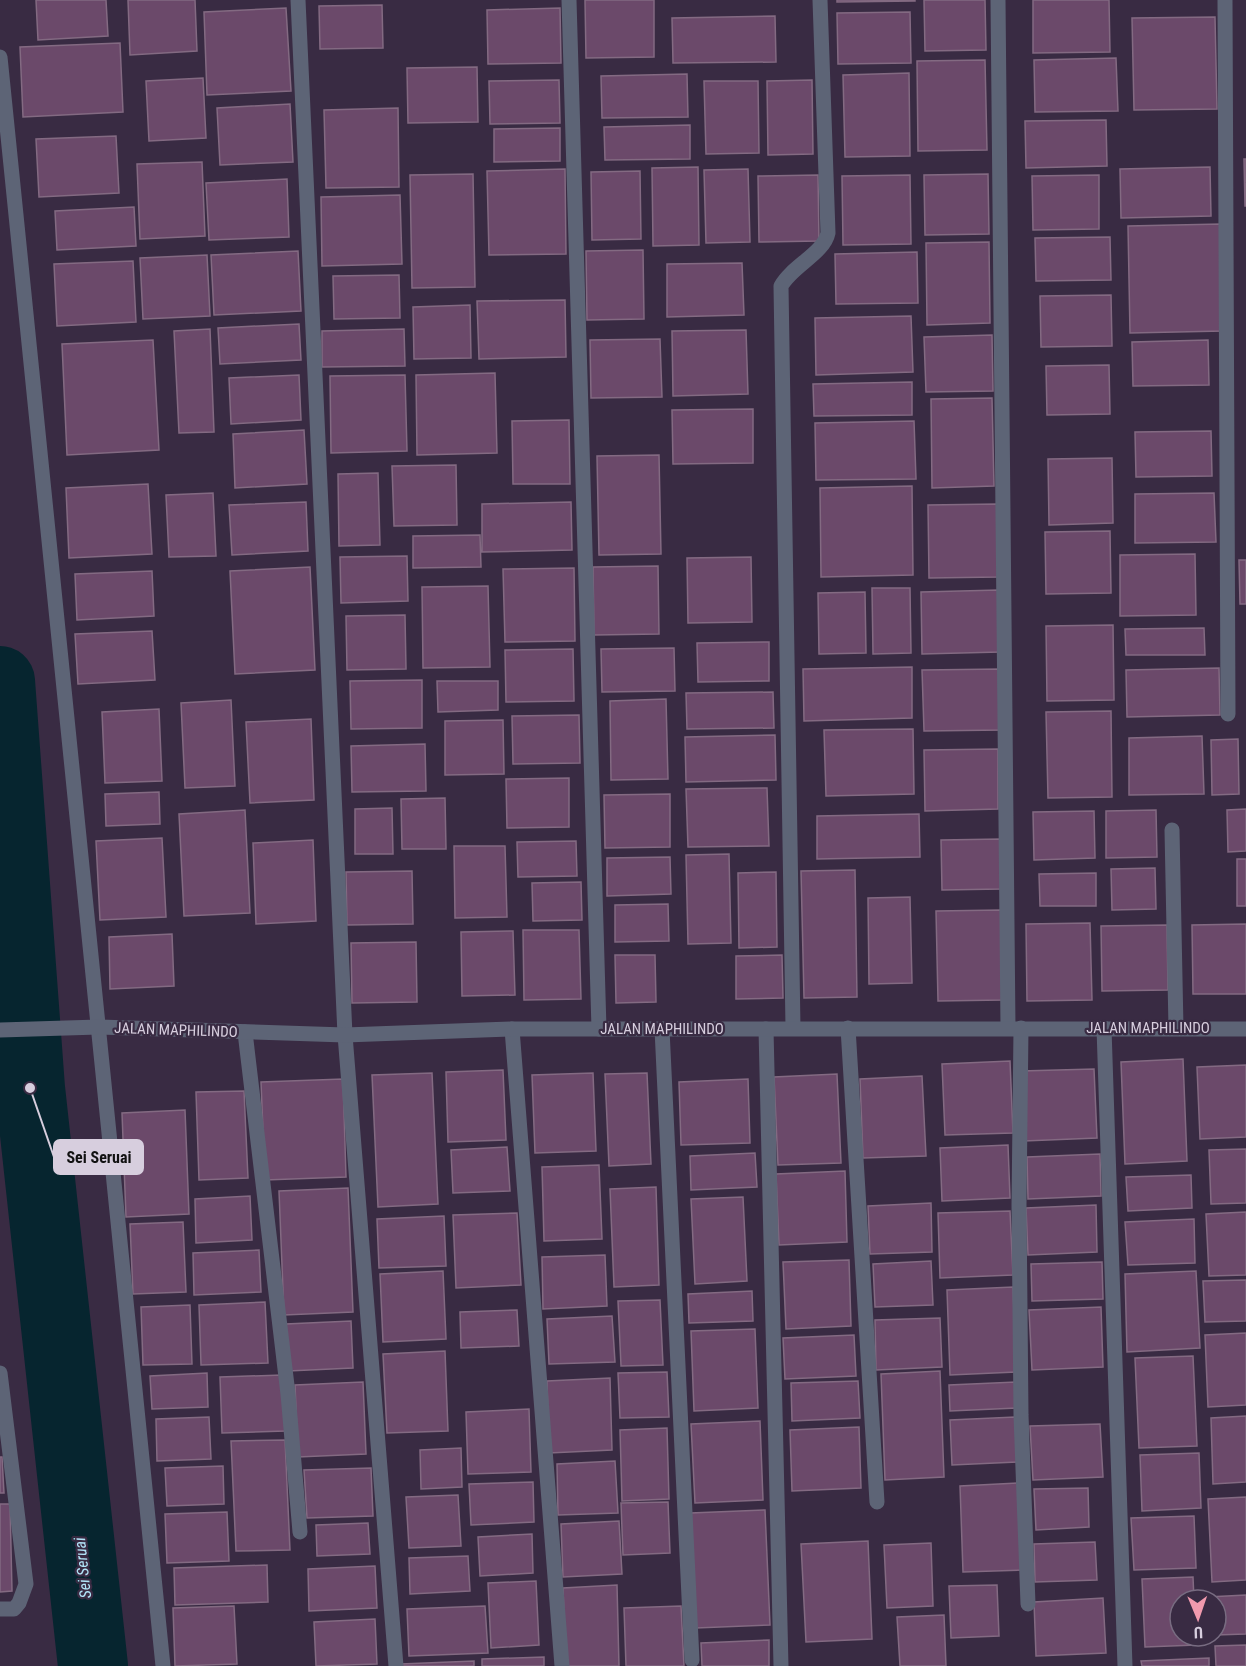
<svg xmlns="http://www.w3.org/2000/svg" width="1246" height="1666" font-family="'Roboto Condensed',sans-serif">
<style>
.lines{fill:none;stroke-linecap:round;stroke-linejoin:round}
.river{stroke:#06252f;stroke-width:70}
.building{fill:#6b496a;stroke:#836a82;stroke-width:1.5}
.service{stroke:#5d6476;stroke-width:15}
.minor{stroke:#5d6476;stroke-width:15}
.tertiary{stroke:#5d6476;stroke-width:15}
.labels{text-anchor:middle;stroke-width:4.5;stroke-linejoin:round;paint-order:stroke}
.street-label{font-size:15px;fill:#d7cede;stroke:#392b43}
.water-label{font-size:16px;font-style:italic;fill:#b2e4f8;stroke:#392b43}
.leader{fill:none;stroke:#d7cede;stroke-width:2}
.callout-dot{fill:#d7cede;stroke:#392b43;stroke-width:2}
.callout{fill:#d7cede;stroke:#d7cede;stroke-width:2}
.callout-label{font-size:16px;text-anchor:middle;font-weight:bold;fill:#111}
</style>
<rect width="100%" height="100%" fill="#392b43"/>
<g class="lines">
<path class="river" d="M0,681L30,1088L93,1666"/>
</g>
<path class="building" d="M36,0H106L108,36L38,40Z
M128,0H195L197,51L130,55Z
M585,0H654V57L586,58Z
M837,0H915V1L837,2Z
M924,0H985L986,50L925,51Z
M1033,0H1109L1110,52L1033,53Z
M382,5L383,48L320,49L319,6Z
M286,8L291,91L207,95L204,12Z
M560,8L561,63L488,64L487,10Z
M910,12L911,63L838,64L837,13Z
M775,16L776,62L673,63L672,18Z
M1215,17L1217,109L1134,110L1132,18Z
M120,43L123,112L23,117L20,47Z
M1116,58L1118,111L1035,112L1034,60Z
M985,60L987,150L918,151L917,61Z
M477,67L478,122L408,123L407,68Z
M909,73L910,156L845,157L843,75Z
M687,74L688,117L602,118L601,76Z
M203,78L206,138L149,141L146,81Z
M559,80L560,123L490,124L489,81Z
M812,80L813,154L768,155L767,81Z
M704,81H758L759,153L706,154Z
M290,104L293,162L220,165L217,108Z
M398,108L399,187L326,188L324,110Z
M1106,120L1107,166L1026,168L1025,121Z
M690,125V159L605,160L604,127Z
M560,128V161L494,162V129Z
M116,136L119,193L39,197L36,139Z
M1244,159H1246V206H1245Z
M202,162L205,236L140,239L137,164Z
M698,167L699,245L653,246L652,168Z
M1210,167L1211,216L1121,218L1120,169Z
M565,169L566,254L489,255L487,171Z
M748,169L750,242L706,243L704,170Z
M640,171L641,239L592,240L591,172Z
M473,174L475,287L412,288L410,175Z
M988,174L989,234L925,235L924,175Z
M818,175L819,241L759,242L758,176Z
M910,175L911,244L843,245L842,176Z
M1099,175V229L1033,230L1032,176Z
M287,179L289,237L209,240L206,183Z
M400,195L402,264L322,266L321,197Z
M134,207L136,246L57,250L55,211Z
M1221,224L1223,331L1130,333L1128,226Z
M1110,237L1111,280L1036,281L1035,238Z
M989,242L990,323L927,325L926,243Z
M643,250L644,319L587,320L586,251Z
M298,251L301,311L214,315L211,255Z
M917,252L918,303L836,304L835,254Z
M207,255L210,316L143,319L140,258Z
M133,261L136,322L57,326L54,264Z
M742,263L744,315L667,317V264Z
M399,275L400,318L334,319L333,276Z
M1111,295L1112,346L1041,347L1040,296Z
M565,300L566,357L479,359L477,301Z
M470,305L471,358L414,359L413,307Z
M911,316L913,372L816,375L815,318Z
M299,324L301,360L220,364L218,328Z
M210,329L214,432L179,433L174,331Z
M404,329L405,366L322,367V331Z
M746,330L748,394L673,396L672,331Z
M992,335L993,391L926,392L924,337Z
M660,339L662,397L591,398L590,340Z
M153,340L159,450L67,455L62,344Z
M1208,340L1209,385L1133,386L1132,342Z
M1109,365L1110,414L1047,415L1046,366Z
M495,373L497,453L417,455L416,375Z
M299,375L301,420L231,424L229,378Z
M405,375L407,451L331,453L330,376Z
M912,382V415L814,416L813,384Z
M992,398L994,486L932,488L931,399Z
M753,409V463L673,464L672,410Z
M569,420L570,484H513L512,421Z
M914,421L916,479L816,480L815,423Z
M304,430L307,484L235,488L233,434Z
M1211,431L1212,476L1136,477L1135,432Z
M659,455L661,554L599,555L597,456Z
M1112,458L1113,523L1049,525L1048,459Z
M456,465L457,525L394,526L392,466Z
M378,473L380,545L339,546L338,474Z
M148,484L152,554L69,558L66,488Z
M912,486L913,575L821,577L820,488Z
M213,493L216,556L169,557L166,495Z
M1214,493L1216,542L1135,543V494Z
M306,502L308,551L232,555L229,505Z
M571,502L572,550L482,552V504Z
M997,504L998,577L929,578L928,505Z
M1110,531L1111,593L1046,594L1045,532Z
M480,535L481,567L413,568V536Z
M1195,554L1196,615L1120,616V555Z
M407,556L408,601L341,603L340,557Z
M751,557L752,622L688,623L687,558Z
M1239,560H1246V604H1240Z
M658,566L659,634L594,635L593,567Z
M310,567L315,670L235,674L230,571Z
M574,568L575,641L505,642L503,569Z
M152,571L154,616L77,620L75,574Z
M488,586L490,667L423,668L422,587Z
M872,588H910L911,653L873,654Z
M999,590L1000,652L922,654L921,592Z
M865,592L866,653L819,654L818,593Z
M405,615L406,669L347,670L346,616Z
M1113,625L1114,700L1047,701L1046,626Z
M1204,628L1205,655H1126L1125,629Z
M152,631L155,680L78,684L75,634Z
M769,642V681L698,682L697,643Z
M674,648L675,691L602,692L601,649Z
M573,649L574,701L506,702L505,650Z
M912,667V718L804,721L803,669Z
M1219,668L1220,715L1127,717L1126,670Z
M1002,669L1003,730L924,731L922,670Z
M422,680V728L351,729L350,681Z
M437,681H498V710L438,712Z
M773,692L774,728L687,729L686,693Z
M666,699L668,779L611,780L610,701Z
M231,700L235,786L185,788L181,703Z
M159,709L162,781L105,783L102,712Z
M1111,711L1112,797L1048,798L1046,712Z
M579,715L580,763L513,764L512,716Z
M311,719L314,800L250,803L246,722Z
M503,720L504,774L445,775V721Z
M913,729L914,794L826,796L824,730Z
M775,735L776,780L686,782L685,737Z
M1202,736L1204,794L1129,795V738Z
M1238,739L1239,794L1212,795L1211,740Z
M425,744L426,791L352,792L351,746Z
M998,749V809L925,811L924,750Z
M569,778V827L507,828L506,779Z
M767,788L769,846L688,847L686,789Z
M159,792L160,824L106,826L105,794Z
M670,794V847L605,848L604,795Z
M445,798L446,849H402L401,799Z
M392,808L393,854H355V809Z
M1246,809V851L1228,852L1227,810Z
M245,810L250,913L184,916L179,814Z
M1156,810L1157,857L1106,858V811Z
M1094,811L1095,858L1034,860L1033,812Z
M919,814L920,857L817,859V816Z
M162,838L166,917L100,920L96,841Z
M1001,839V889L942,890L941,840Z
M313,840L316,921L256,924L253,843Z
M576,841L577,876L518,877L517,842Z
M454,846H505L507,917L455,918Z
M729,854L731,943L688,944L686,855Z
M670,857L671,894L607,896V858Z
M1237,859H1246V906H1237Z
M1155,868L1156,909L1112,910L1111,869Z
M855,870L857,997L804,998L801,871Z
M412,871L413,924L347,925L346,872Z
M776,872L777,947L739,948L738,873Z
M1096,873V906H1040L1039,874Z
M581,882L582,920L533,921L532,883Z
M910,897L912,983L869,984L868,898Z
M668,904L669,941L615,942V905Z
M1001,910L1003,1000L938,1001L936,911Z
M1090,923L1092,1000L1027,1001L1026,924Z
M1246,924V994H1193L1192,925Z
M1167,925L1168,990L1102,991L1101,926Z
M523,930H579L581,999L524,1000Z
M513,931L515,995L462,996L461,932Z
M172,934L174,986L110,989L109,937Z
M416,942L417,1002L352,1003L351,943Z
M615,955H655L656,1002L616,1003Z
M782,955L783,998L736,999V956Z
M1183,1059L1187,1161L1125,1164L1121,1062Z
M1010,1061L1013,1133L945,1135L942,1064Z
M1246,1065V1137L1200,1139L1197,1067Z
M1094,1069L1097,1138L1024,1141L1021,1071Z
M503,1070L506,1140L448,1142L446,1072Z
M432,1073L438,1204L378,1207L372,1075Z
M593,1073L596,1151L535,1153L532,1075Z
M647,1073L651,1164L609,1166L605,1074Z
M837,1074L841,1163L778,1165L774,1077Z
M922,1076L926,1156L863,1158L860,1079Z
M343,1079L346,1177L265,1180L261,1082Z
M748,1079L750,1143L681,1145L679,1082Z
M244,1091L248,1178L199,1180L196,1092Z
M185,1110L189,1214L126,1217L122,1113Z
M1008,1145L1010,1198L942,1201L940,1148Z
M507,1147L510,1191L453,1193L451,1150Z
M1246,1149V1203L1211,1204L1209,1150Z
M755,1153L757,1187L691,1190L690,1156Z
M1100,1154L1101,1196L1028,1199L1027,1157Z
M599,1165L602,1239L544,1241L542,1167Z
M845,1171L847,1242L779,1245L776,1174Z
M1191,1175L1192,1208L1128,1211L1126,1177Z
M656,1187L659,1285L614,1287L610,1189Z
M348,1188L353,1312L284,1315L279,1191Z
M250,1196L252,1240L196,1243L195,1199Z
M743,1197L747,1281L695,1284L691,1199Z
M931,1203L932,1252L870,1254L868,1206Z
M1096,1205L1097,1252L1028,1255L1026,1208Z
M1010,1211L1013,1275L940,1278L938,1213Z
M1246,1212V1275L1209,1276L1206,1214Z
M517,1213L521,1285L456,1288L453,1215Z
M444,1216L446,1266L379,1268L377,1219Z
M1194,1219L1195,1263L1128,1265L1125,1222Z
M183,1222L186,1292L133,1294L130,1224Z
M259,1250L261,1292L194,1295L193,1253Z
M605,1255L607,1306L543,1309L542,1257Z
M849,1260L851,1326L786,1329L783,1262Z
M931,1261L933,1305L875,1307L873,1264Z
M1102,1262L1103,1299L1032,1301L1031,1264Z
M443,1271L446,1339L383,1342L380,1274Z
M1196,1271L1200,1348L1127,1352L1125,1274Z
M1246,1280V1321L1205,1322L1203,1281Z
M1013,1287L1016,1372L950,1375L947,1290Z
M752,1291L753,1321L689,1323L688,1294Z
M660,1300L663,1365L621,1366L618,1301Z
M265,1302L268,1363L201,1365L199,1305Z
M190,1305L192,1364L143,1365L141,1307Z
M1101,1307L1103,1367L1032,1370L1029,1310Z
M517,1310L519,1346L461,1348L460,1312Z
M612,1316L615,1362L549,1364L547,1319Z
M940,1318L942,1367L876,1370L875,1320Z
M351,1321L353,1368L288,1371L286,1324Z
M755,1329L758,1408L694,1411L691,1331Z
M1246,1333V1405L1208,1407L1205,1335Z
M854,1335L856,1376L785,1379L783,1338Z
M445,1351L448,1431L387,1433L383,1354Z
M1193,1356L1197,1446L1139,1448L1135,1358Z
M940,1371L944,1477L885,1480L881,1374Z
M667,1372L669,1417L620,1418L618,1373Z
M207,1373L208,1407L152,1409L150,1376Z
M282,1375L285,1431L222,1433L220,1377Z
M610,1378L612,1450L549,1453L547,1381Z
M858,1381L860,1418L792,1421L791,1383Z
M363,1382L366,1454L298,1457L295,1385Z
M1016,1382L1017,1408L950,1411L949,1385Z
M529,1409L531,1472L468,1474L466,1412Z
M1246,1416V1482L1213,1484L1211,1418Z
M209,1417L211,1459L157,1461L156,1419Z
M1015,1417L1017,1462L952,1465L950,1420Z
M760,1421L763,1500L695,1503L691,1424Z
M1100,1424L1103,1477L1033,1480L1030,1426Z
M859,1427L861,1488L792,1491L790,1430Z
M667,1428L669,1499L622,1501L620,1430Z
M285,1440L290,1550L236,1551L231,1441Z
M461,1448L462,1487L421,1489L420,1450Z
M1199,1453L1201,1508L1142,1511L1140,1455Z
M0,1457H2L4,1493H0Z
M615,1461L618,1513L558,1515L557,1464Z
M223,1466L224,1504L167,1506L165,1468Z
M371,1468L373,1516L307,1518L304,1470Z
M533,1482L534,1522L471,1525L469,1484Z
M1019,1483L1022,1570L963,1572L960,1486Z
M1088,1488L1089,1527L1036,1530L1034,1489Z
M458,1495L461,1546L409,1548L406,1497Z
M1246,1497V1580L1212,1582L1208,1499Z
M668,1502L670,1553L623,1555L621,1503Z
M0,1504H10L12,1591L0,1592Z
M765,1510L770,1625L696,1628L691,1513Z
M227,1512L229,1561L167,1563L165,1514Z
M1194,1516L1196,1568L1134,1570L1131,1518Z
M619,1521L622,1574L563,1577L561,1524Z
M368,1523L370,1554L317,1556L316,1525Z
M532,1534L533,1573L480,1576L478,1537Z
M868,1541L872,1639L806,1642L801,1544Z
M1095,1542L1097,1580L1035,1582L1034,1544Z
M931,1543L933,1606L887,1608L884,1545Z
M468,1556L470,1591L410,1594L409,1558Z
M267,1565L268,1602L175,1605L174,1568Z
M375,1566L377,1608L309,1611L308,1569Z
M1193,1577L1194,1600H1180V1636H1195L1196,1645L1145,1647L1142,1579Z
M536,1581L539,1645L491,1648L488,1583Z
M617,1585L619,1666H566L563,1588Z
M997,1585L999,1636L951,1638L949,1586Z
M1246,1595V1634L1216,1635V1600H1208V1597Z
M1103,1598L1106,1653L1036,1656L1034,1602Z
M234,1606L237,1664L175,1666L173,1608Z
M485,1606L488,1653L409,1656L407,1609Z
M681,1606L684,1666H626L624,1608Z
M944,1615L946,1666H900L897,1617Z
M375,1619L377,1664L316,1666L314,1622Z
M769,1640V1666H702L701,1643Z
M1246,1645V1666H1216L1215,1646Z
M544,1657V1666H482V1659Z
M1209,1658V1666H1142L1141,1661Z
M474,1661V1666H401V1664Z"/>
<g class="lines">
<path class="service" d="M1172,830L1176,1028"/>
<path class="minor" d="M298,0L345,1035L396,1666
M569,0L599,1029
M998,0L1008,1028
M1225,0L1228,714
M0,57L163,1666
M793,1028L781,286C792,266 824,253 828,233L820,0
M848,1028L877,1502
M1021,1028L1019,1205L1021,1415L1028,1604
M1104,1028L1125,1666
M512,1029L562,1666
M662,1029L692,1660
M766,1029L781,1666
M245,1032L288,1394L300,1532
M0,1373L26,1584L19,1603L14,1609H0"/>
<path class="tertiary" d="M0,1030L99,1027L345,1035L512,1029H1246"/>
</g>
<g class="labels">
<g class="street-label">
<text x="1148" y="1033">JALAN MAPHILINDO</text>
<text x="662" y="1034">JALAN MAPHILINDO</text>
<text transform="translate(176 1030) rotate(2)" y="5">JALAN MAPHILINDO</text>
</g>
<g class="water-label">
<text transform="translate(82 1568) rotate(-96)" y="6">Sei Seruai</text>
</g>
</g>
<path class="leader" d="M30 1088L54 1157"/>
<circle class="callout-dot" cx="30" cy="1088" r="6"/>
<rect class="callout" x="54" y="1140" width="89" height="34" rx="6"/>
<g class="callout-label">
<text x="99" y="1163">Sei Seruai</text>
</g>
<g transform="translate(1198 1618) rotate(178)"><circle r="28" fill="#392b43" stroke="#786c81" stroke-width="1.5"/>
<path d="M0-4.5L10 22L0 15L-10 22Z" fill="#f29aae"/>
<text y="-9" font-size="16" font-weight="bold" text-anchor="middle" fill="#d7cede">U</text>
</g>
</svg>
